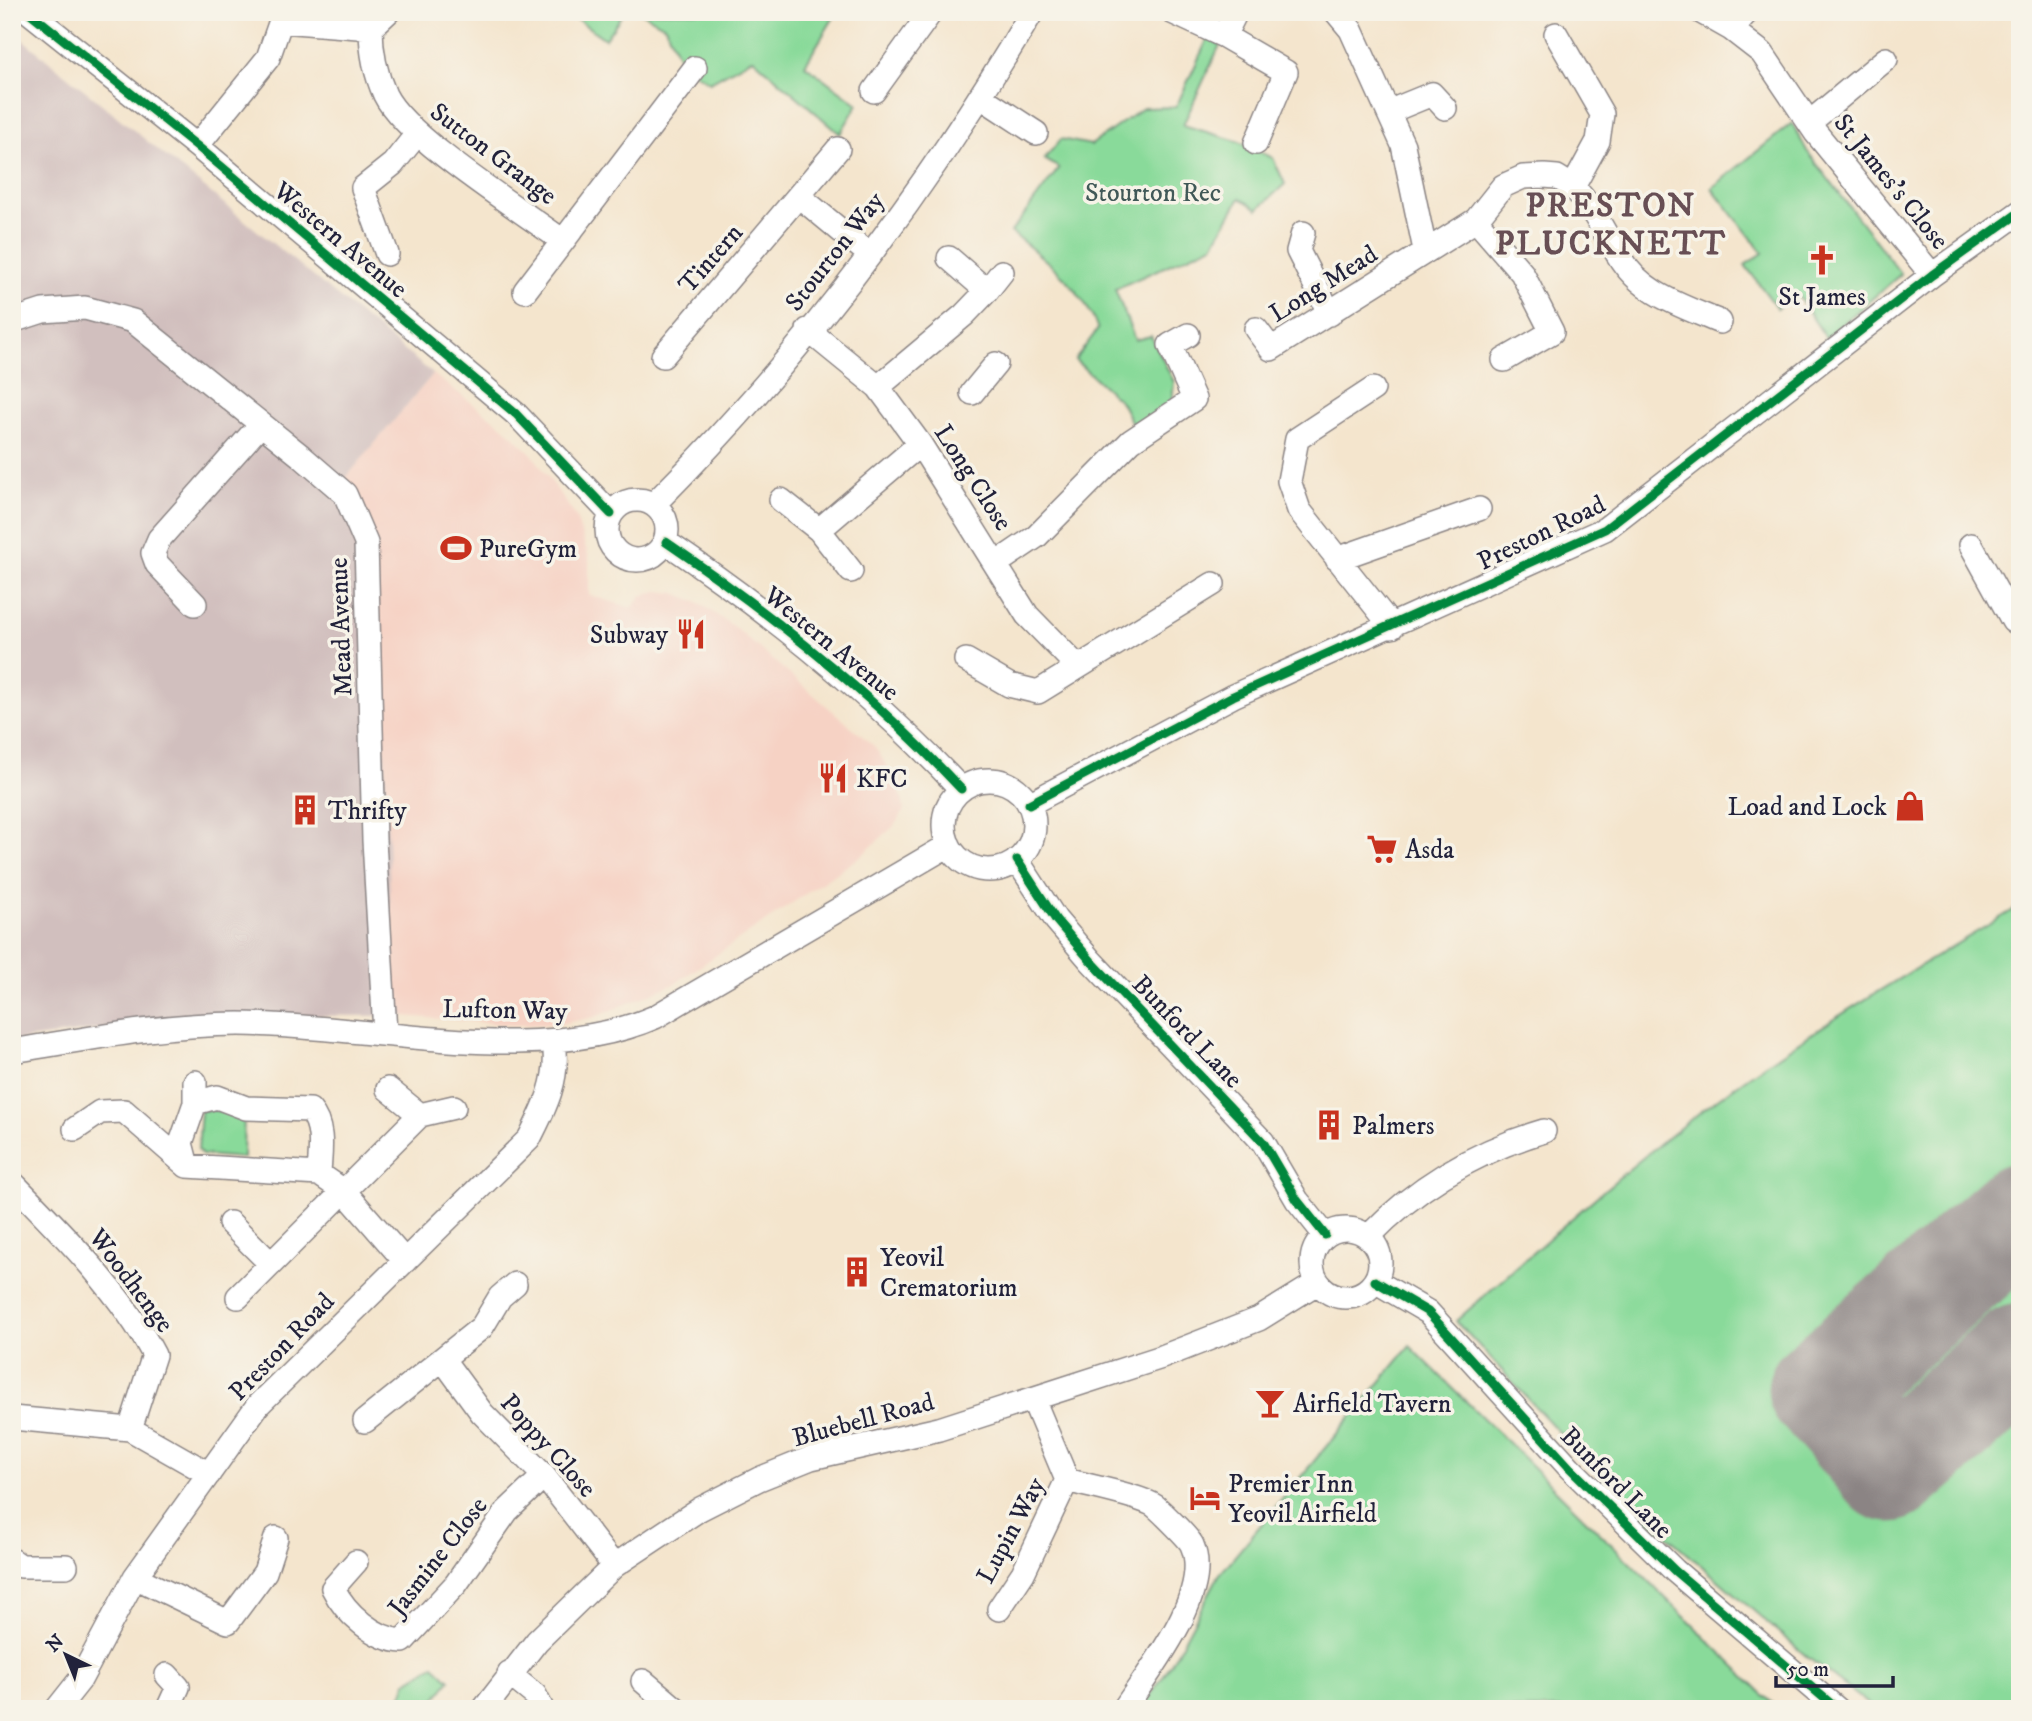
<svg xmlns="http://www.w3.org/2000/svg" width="2032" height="1721" font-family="'IM FELL DW Pica',serif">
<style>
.built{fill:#f6d2c4}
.industrial{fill:#d1bfbe}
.green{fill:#89da9a;stroke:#567e6a;stroke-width:2}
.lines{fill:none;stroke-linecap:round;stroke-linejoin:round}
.runway{stroke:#8b8484;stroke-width:105}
.minor-casing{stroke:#8b8484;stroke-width:26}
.minor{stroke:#fff;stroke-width:23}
.cycleway-casing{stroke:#f7f3e8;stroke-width:13}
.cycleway{stroke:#00873e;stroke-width:9}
.labels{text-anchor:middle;stroke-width:7;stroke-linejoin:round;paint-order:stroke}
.street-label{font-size:26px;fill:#22223b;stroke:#f7f3e8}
.park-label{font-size:26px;fill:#415958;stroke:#f7f3e8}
.poi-label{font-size:26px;fill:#22223b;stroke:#f7f3e8;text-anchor:start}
.district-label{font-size:33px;font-weight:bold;letter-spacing:2px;fill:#684f55;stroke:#f7f3e8}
</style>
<rect width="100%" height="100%" fill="#f7f3e8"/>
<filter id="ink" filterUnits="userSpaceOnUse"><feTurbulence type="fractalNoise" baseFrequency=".0143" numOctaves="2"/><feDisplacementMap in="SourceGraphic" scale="14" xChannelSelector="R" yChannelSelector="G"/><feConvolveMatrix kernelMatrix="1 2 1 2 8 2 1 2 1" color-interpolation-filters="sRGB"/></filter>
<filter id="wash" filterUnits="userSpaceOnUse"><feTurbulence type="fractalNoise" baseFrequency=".00686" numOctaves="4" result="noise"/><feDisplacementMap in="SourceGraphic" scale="28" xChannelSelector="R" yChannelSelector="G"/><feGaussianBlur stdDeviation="1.57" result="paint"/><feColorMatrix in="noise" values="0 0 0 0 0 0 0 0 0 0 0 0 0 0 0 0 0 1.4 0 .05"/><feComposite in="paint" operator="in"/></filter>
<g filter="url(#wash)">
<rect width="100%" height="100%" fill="#f4e5cd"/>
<path class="built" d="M433,374L504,427L532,454L576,517L589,558V595L632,608L641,596L658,591L675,593L699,603L734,627L875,747L893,776L902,798L904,810L897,823L861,856L674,984L595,1017L559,1024L513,1025L405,1016L393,981L384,723L344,480Z"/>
<path class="industrial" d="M12,31L433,374L344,480L360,499L372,535L384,723L393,981L405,1016L206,1015L12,1041Z"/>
<path class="green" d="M567,12H624L605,39Z
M640,12H827L834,17L805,65L858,104L840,134L753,58L710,82L683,66L665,26Z
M1208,38L1220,45L1183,125L1237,141L1273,158L1285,184L1258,209L1240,198L1213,245L1115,289L1135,340L1151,336L1174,382L1172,403L1135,429L1121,402L1075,360L1098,329C1080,284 1048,262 1011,232L1059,168L1044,159L1061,139L1091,145L1143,108L1176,107Z
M1792,123L1807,151L1901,274L1826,338L1796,293L1777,308L1745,265L1763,253L1712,188Z
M2020,906V1709H1875L1806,1656L1608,1485L1456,1321C1542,1245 1627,1166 1719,1098C1814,1027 1919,967 2020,906Z
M201,1110L244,1111L243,1158L202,1155L198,1150Z
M1410,1346L1778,1709H1141L1171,1664L1219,1575Z
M434,1665L450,1680L427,1709H397L407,1682Z"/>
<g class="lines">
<path class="runway" d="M2020,1215L1820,1390L1890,1470L2020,1356"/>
</g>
</g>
<g filter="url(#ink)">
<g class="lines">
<g class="minor-casing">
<path id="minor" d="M29,12L197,146L516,414L611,514
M1172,12L1224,36L1286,72L1256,143
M1336,12L1351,30L1403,145L1425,250
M1701,12L1731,29L1762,53L1816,133L1932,275
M281,21L371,28L388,12
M371,28C371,52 375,73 385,95C406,138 521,210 563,241
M1731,29L1747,12
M1224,36L1236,12
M874,91L931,12
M981,97L1036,133
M1388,112L1432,94L1445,108
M1809,123L1886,59
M197,146L268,58L284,12
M1573,187C1593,207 1603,231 1618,255C1641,294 1680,305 1720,322
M800,197L869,254
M1476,220L1522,273L1552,332L1504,360
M1303,233L1298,251L1330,314
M387,254L363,188L393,164L417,134
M525,291L695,68
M987,291L1002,272
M12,321L43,311L85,308L133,321L301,456L345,494L366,543L374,840L385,1033
M1256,329L1271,349L1476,220L1503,186L1523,177L1544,176L1557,177L1573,187L1598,141L1602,114L1556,34
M808,330L878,387L920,444L1027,615L1078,667
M663,356L838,149
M878,387L964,315L987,291L949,258
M1373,389L1297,439L1289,481L1299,510L1392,627
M972,393L996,364
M607 530a30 30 0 1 1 60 0a30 30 0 1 1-60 0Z
M781,500L819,530L851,571
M654,504C800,358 927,190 1032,12
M819,530L920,444
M666,542C772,614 873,695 961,789
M1971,545L2013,621L2020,617
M1337,559L1479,509
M997,563L1037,536L1131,441L1194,399L1170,345L1188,335
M195,604L157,564L153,553L159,539L261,424
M966,660L1009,685L1038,692L1213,584
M944 825a45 45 0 1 1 90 0a45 45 0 1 1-90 0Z
M1029,804L1233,696L1605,529L1932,275L2020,212
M1017,860L1056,920L1091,961L1263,1142L1297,1200L1325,1235
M12,1051C87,1039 163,1024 239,1024C367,1024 536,1069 655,1017L949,845
M195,1082V1103
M388,1089L420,1115L454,1107
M75,1129L100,1112L124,1111L187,1166L319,1174L344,1191L405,1261
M187,1166L181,1143L195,1103L217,1097L246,1108L310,1110C325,1127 320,1153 319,1174
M12,1182C62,1233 121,1292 154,1355L130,1429
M230,1223L271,1264L238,1297
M1312 1263a34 34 0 1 1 68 0a34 34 0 1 1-68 0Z
M1369,1236C1417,1186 1477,1151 1544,1131
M271,1264L420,1115
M1375,1281L1428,1312L1570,1468L1675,1571L1837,1709
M444,1361L482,1413L544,1476L614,1566
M12,1418L130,1429L209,1474
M365,1421L482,1327L500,1297L515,1284
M1067,1480C1087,1486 1141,1496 1155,1506C1162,1512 1189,1538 1192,1545C1213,1593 1149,1671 1124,1709
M12,1560L21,1566H66
M356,1562L333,1588C345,1613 375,1640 403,1641L456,1584L507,1511L544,1476
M135,1577L228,1622L265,1572L276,1538
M999,1609L1023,1573L1067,1480L1033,1399
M509,1674L535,1695L542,1709
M167,1675L178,1687L168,1709
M643,1681L676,1709
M57,1709L80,1680L135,1577L258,1405L529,1139C545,1108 560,1078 554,1042
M484,1709L537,1641L614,1566L700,1509L759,1479L811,1458L939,1429L1162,1357L1259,1319L1317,1283"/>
</g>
<use href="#minor" class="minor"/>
<g class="cycleway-casing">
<path id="cycleway" d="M29,12L197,146L516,414L611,514
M666,542C772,614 873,695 961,789
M1029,804L1233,696L1605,529L1932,275L2020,212
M1017,860L1056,920L1091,961L1263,1142L1297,1200L1325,1235
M1375,1281L1428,1312L1570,1468L1675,1571L1837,1709"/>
</g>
<use href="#cycleway" class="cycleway"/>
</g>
</g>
<defs>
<g id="church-bare" transform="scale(2.415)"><path d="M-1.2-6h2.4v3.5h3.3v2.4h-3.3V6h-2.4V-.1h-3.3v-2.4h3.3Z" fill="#c8321e" stroke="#f7f3e8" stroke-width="2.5" paint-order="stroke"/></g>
<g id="stadium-bare" transform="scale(2.415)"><path d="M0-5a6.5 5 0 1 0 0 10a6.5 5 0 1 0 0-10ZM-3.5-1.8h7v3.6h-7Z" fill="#c8321e" stroke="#f7f3e8" stroke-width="2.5" paint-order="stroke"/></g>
<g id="restaurant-bare" transform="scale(2.415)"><path d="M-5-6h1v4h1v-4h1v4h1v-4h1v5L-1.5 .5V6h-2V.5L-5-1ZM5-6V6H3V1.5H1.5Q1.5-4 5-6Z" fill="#c8321e" stroke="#f7f3e8" stroke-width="2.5" paint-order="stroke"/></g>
<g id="shop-bare" transform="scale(2.415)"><path d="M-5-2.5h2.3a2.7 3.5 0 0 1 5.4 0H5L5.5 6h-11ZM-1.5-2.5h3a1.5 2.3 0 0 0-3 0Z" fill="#c8321e" stroke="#f7f3e8" stroke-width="2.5" paint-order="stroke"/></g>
<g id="building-bare" transform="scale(2.415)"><path d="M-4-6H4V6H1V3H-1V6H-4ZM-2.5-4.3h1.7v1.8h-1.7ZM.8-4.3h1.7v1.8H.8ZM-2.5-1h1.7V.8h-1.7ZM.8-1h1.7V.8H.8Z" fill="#c8321e" stroke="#f7f3e8" stroke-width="2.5" paint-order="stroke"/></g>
<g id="supermarket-bare" transform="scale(2.415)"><path d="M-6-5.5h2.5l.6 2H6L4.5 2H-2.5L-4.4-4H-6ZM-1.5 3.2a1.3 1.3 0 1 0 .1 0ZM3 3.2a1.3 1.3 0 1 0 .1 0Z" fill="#c8321e" stroke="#f7f3e8" stroke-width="2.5" paint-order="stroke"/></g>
<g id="bar-bare" transform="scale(2.415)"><path d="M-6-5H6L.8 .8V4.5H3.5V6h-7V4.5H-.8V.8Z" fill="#c8321e" stroke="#f7f3e8" stroke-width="2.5" paint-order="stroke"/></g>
<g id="hotel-bare" transform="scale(2.415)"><path d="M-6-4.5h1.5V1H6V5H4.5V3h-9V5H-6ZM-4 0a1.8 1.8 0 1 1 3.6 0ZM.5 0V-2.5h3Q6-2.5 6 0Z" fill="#c8321e" stroke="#f7f3e8" stroke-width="2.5" paint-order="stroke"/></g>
</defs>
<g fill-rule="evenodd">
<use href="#church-bare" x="1822" y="260"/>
<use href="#stadium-bare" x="456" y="548"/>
<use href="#restaurant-bare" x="691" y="634"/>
<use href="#restaurant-bare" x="833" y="778"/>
<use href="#shop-bare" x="1910" y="806"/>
<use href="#building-bare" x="305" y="810"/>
<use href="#supermarket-bare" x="1382" y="849"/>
<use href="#building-bare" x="1329" y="1125"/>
<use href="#building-bare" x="857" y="1272"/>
<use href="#bar-bare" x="1270" y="1403"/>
<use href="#hotel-bare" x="1205" y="1498"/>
</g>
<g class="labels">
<g class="street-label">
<text transform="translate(494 153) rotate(37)" y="9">Sutton Grange</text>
<text transform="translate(1892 181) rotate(51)" y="9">St James's Close</text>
<text transform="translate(341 239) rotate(40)" y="9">Western Avenue</text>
<text transform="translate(834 251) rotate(-52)" y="9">Stourton Way</text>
<text transform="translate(710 258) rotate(-49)" y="9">Tintern</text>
<text transform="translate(1323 283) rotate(-32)" y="9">Long Mead</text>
<text transform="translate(974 477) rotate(57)" y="9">Long Close</text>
<text transform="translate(1541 532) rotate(-26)" y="9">Preston Road</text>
<text transform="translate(340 627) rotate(-92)" y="9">Mead Avenue</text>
<text transform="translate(832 643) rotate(39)" y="9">Western Avenue</text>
<text transform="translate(505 1009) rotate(1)" y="9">Lufton Way</text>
<text transform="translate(1188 1031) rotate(46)" y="9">Bunford Lane</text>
<text transform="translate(132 1280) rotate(53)" y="9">Woodhenge</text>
<text transform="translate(281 1346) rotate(-46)" y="9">Preston Road</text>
<text transform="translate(863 1419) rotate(-15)" y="9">Bluebell Road</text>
<text transform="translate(549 1445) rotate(48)" y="9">Poppy Close</text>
<text transform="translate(1617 1482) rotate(45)" y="9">Bunford Lane</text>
<text transform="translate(1010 1530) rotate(-62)" y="9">Lupin Way</text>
<text transform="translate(437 1556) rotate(-52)" y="9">Jasmine Close</text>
</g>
<g class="park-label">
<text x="1153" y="201">Stourton Rec</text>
</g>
<g class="poi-label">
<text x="1822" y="305" text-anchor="middle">St James</text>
<text x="479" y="557">PureGym</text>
<text x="668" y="643" text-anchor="end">Subway</text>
<text x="856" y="787">KFC</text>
<text x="1887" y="815" text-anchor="end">Load and Lock</text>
<text x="328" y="819">Thrifty</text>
<text x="1405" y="858">Asda</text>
<text x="1352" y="1134">Palmers</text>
<text x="880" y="1266">Yeovil<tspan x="880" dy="30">Crematorium</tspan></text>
<text x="1293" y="1412">Airfield Tavern</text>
<text x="1228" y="1492">Premier Inn<tspan x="1228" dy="30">Yeovil Airfield</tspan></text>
</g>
<g class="district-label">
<text x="1611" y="216">PRESTON<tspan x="1611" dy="38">PLUCKNETT</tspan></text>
</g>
</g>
<rect width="2032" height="1721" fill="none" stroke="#f7f3e8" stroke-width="42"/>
<g transform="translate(66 1655) rotate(317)" stroke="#f7f3e8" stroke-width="5" paint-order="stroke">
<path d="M0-5L12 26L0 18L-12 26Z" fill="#22223b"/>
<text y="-10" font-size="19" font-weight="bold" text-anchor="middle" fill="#22223b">N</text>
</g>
<path d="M1776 1676v10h117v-10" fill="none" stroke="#22223b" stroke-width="3.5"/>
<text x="1787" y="1676" font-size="21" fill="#22223b" stroke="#f7f3e8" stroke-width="5" paint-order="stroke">50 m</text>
</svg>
